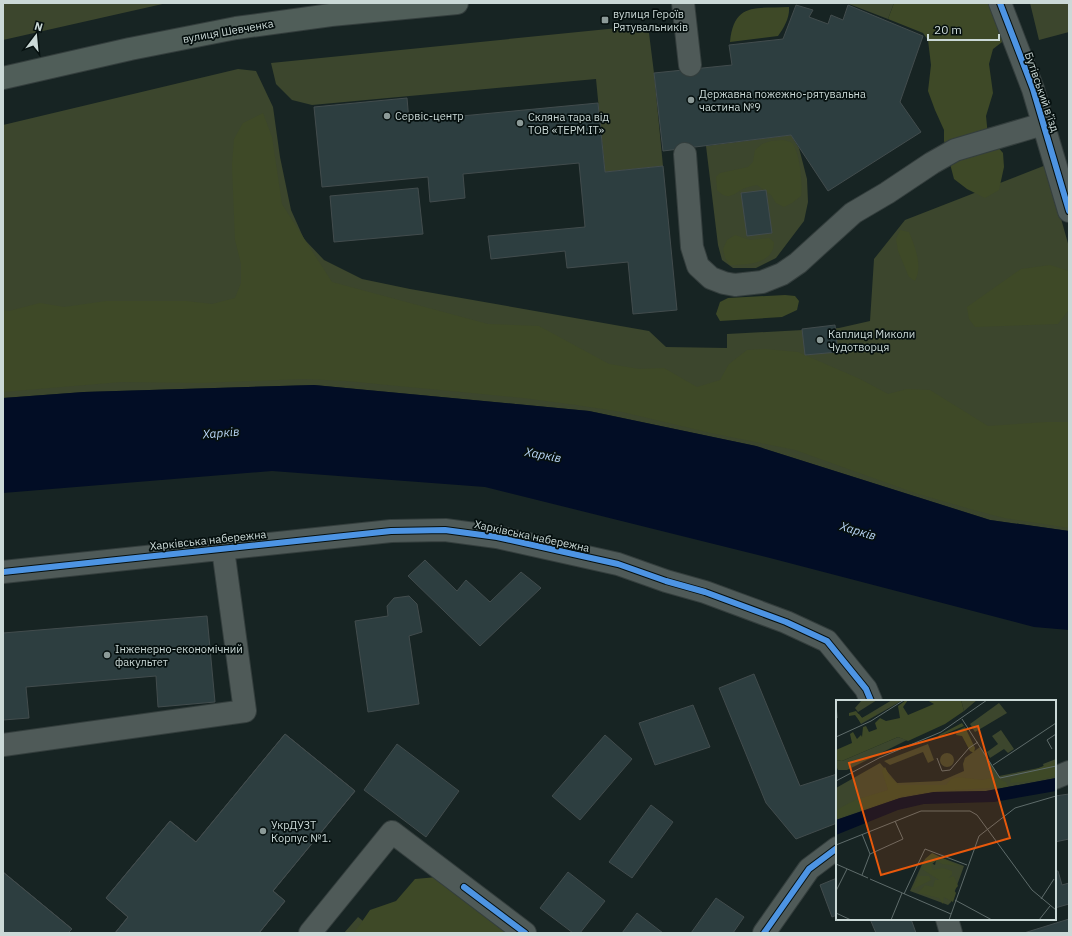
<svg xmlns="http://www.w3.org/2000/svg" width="1072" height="936" font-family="'IBM Plex Sans',sans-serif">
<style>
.green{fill:#3c462d}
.forest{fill:#3e4927}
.water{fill:#020d25}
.building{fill:#2d3e40;stroke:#424c4d}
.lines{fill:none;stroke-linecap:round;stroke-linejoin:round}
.minor-casing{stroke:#343e3d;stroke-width:24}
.major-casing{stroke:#343e3d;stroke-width:24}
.minor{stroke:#4f5a58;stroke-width:22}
.major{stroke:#505e59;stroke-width:22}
.cycleway-casing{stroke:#06100f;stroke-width:8}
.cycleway{stroke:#4d94e3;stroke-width:6}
.poi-dot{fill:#8c9a98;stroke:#06100f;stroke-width:1.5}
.labels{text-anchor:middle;stroke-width:3.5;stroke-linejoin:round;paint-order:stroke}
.poi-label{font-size:11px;fill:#cbd9d7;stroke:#06100f;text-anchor:start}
.street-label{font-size:11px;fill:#cbd9d7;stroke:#06100f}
.water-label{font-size:12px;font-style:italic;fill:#bbd8f9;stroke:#06100f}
.inset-road{fill:none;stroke:#5f6c6b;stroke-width:1}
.view{fill:#e8590c;fill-opacity:0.15;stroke:#e8590c;stroke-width:2}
.inset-edge{fill:none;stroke:#cbd9d7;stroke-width:2}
</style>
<rect width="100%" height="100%" fill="#172423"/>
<path class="green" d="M3,3H167L3,40Z
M850,3H894L888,19L849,4Z
M1030,3H1069V32L1039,40Z
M648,25L654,73L663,166L605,172L596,79L312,105L292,100L276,84L271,63Z
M238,69L256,71L273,107L280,157L291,210L304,239L324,260L362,279L410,289L649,331L666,347L727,348V334L839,328L870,321L874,259L905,220L1046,165L1069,247V531L990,520L756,446L589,411L314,385L84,392L3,398V125Z
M791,135L799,148L807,179L808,202L804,221L776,258L756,268H733L722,260L718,245L706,146Z
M358,917L378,933H344Z"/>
<path class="forest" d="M894,3H995L1006,39L993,49L989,64L993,93L986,116L988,136L1003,153L1004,167L999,190L985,198L967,189L954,179L944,141V130L935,110L928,91L931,65L928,40L923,33L888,19Z
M789,7C790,17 784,28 778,36L730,42C734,1 757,9 789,7Z
M263,113L272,137L282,204L332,282L488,324L539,326L609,364L639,369L664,368L697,387L720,380L729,364L747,350L765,349L798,352L860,379L888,394L907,389L930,390L988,426L1047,422H1069V528L1004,518L970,509L915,493L795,450L711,433L622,412L576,405L523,398L346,381L304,379L201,383L121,382L3,392V310L9,311L40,303L64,307L106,301H186L212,304L235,298L241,283V264L235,240L232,165L234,139L243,123Z
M783,140C786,141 790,141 792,143C800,152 803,185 801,196L792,203L784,207L776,203L771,195L757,185C752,186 747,187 743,189C732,195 728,201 717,190L716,177L720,173L748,167L753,162L755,150L762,144L771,141Z
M900,230L909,232C915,247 923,266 915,281L909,277L898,251L896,239Z
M735,235L750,240L769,238L774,242C774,264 747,265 730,265L725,258L723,249L727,240Z
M1050,265L1069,271V310L1058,324L975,327L969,319L967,307L1021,269Z
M785,295L795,296L799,301L797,310L782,317L720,321L716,314L720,302L728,298Z
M437,877L507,933H354L370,910L396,901L415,879Z"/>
<path class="water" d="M314,385L589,411L756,446L990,520L1069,531V630L1034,627L770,558L485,487L272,471L3,493V398L84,392Z"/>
<path class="building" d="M796,5L813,10L809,17L828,24L831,15L843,20L848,5L923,36L900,102L921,132L828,191L791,135L663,151L654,73L732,65L729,45L783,39Z
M407,98L409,121L598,103L605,172L663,166L677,310L633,314L628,262L567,268L565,251L491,259L488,236L585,227L579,163L463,174L465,198L430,202L428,177L322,187L314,107Z
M418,188L423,234L334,242L330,196Z
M766,190L772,233L747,236L741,193Z
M835,325L838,352L805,355L802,329Z
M425,560L457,591L466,580L490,602L521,572L541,588L480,646L408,576Z
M409,596L417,604L422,632L409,636L419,704L368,712L355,621L388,616L387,606L394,598Z
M207,616L215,702L158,707L156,676L26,687L29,718L3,720V633Z
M754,674L800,786L837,774V823L796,839L766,803L719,688Z
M693,705L710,747L655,765L639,723Z
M285,734L355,791L273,891L285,901L259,933H115L128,917L106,898L170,821L196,842Z
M285,734L355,791L273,891L285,901L259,933H115L128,917L106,898L170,821L196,842Z
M605,735L632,759L580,820L552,796Z
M397,744L459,791L426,837L364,790Z
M1069,794V839L1055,842V796Z
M651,805L673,822L632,878L609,862Z
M1055,871H1058L1062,885L1069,883V904L1055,908Z
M3,872L72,929L68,933H3Z
M3,872L72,929L68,933H3Z
M568,872L605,901L580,933H573L540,908Z
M837,878V915L832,917L820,885Z
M716,898L744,917L733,933H691Z
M637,913L663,933H622Z
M870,919H911L916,933H876Z
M1069,919V933H1024Z"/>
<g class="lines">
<g class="minor-casing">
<path id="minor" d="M683,3L690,65
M1000,3L1033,89L1069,211
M685,154L692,247L698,266L711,278L724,283L735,285L762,282L782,274L798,263L853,213L887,193L932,163L955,150L1043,124
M3,572L391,531L445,530L497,537L618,564L666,581L705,592L786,622L827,641L866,689L871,701
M3,745L245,711L223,549
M1055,778L1069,772
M947,919L951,933
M310,933L392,832L525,933
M764,933L809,869L837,848"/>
</g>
<g class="major-casing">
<path id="major" d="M3,78L130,49L236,28L331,15L457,3"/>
</g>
<use href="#minor" class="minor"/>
<use href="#major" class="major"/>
<g class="cycleway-casing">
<path id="cycleway" d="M1000,3L1033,89L1069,211
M3,572L391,531L445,530L497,537L618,564L666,581L705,592L786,622L827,641L866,689L871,701
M464,887L525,933
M764,933L809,869L837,848"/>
</g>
<use href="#cycleway" class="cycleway"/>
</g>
<g class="poi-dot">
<rect x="601" y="16" width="8" height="8" rx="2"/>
<circle cx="691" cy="100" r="4"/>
<circle cx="387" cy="116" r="4"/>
<circle cx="520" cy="123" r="4"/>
<circle cx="820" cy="340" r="4"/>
<circle cx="107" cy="655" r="4"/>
<circle cx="263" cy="831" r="4"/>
</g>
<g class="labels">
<g class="poi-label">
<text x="613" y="18">вулиця Героїв<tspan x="613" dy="13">Рятувальників</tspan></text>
<text x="699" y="98">Державна пожежно-рятувальна<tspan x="699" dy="13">частина №9</tspan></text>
<text x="395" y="120">Сервіс-центр</text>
<text x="528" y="121">Скляна тара від<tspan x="528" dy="13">ТОВ «ТЕРМ.ІТ»</tspan></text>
<text x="828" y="338">Каплиця Миколи<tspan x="828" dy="13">Чудотворця</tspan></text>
<text x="115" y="653">Інженерно-економічний<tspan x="115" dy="13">факультет</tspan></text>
<text x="271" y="829">УкрДУЗТ<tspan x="271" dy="13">Корпус №1.</tspan></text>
</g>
<g class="street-label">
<text transform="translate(228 31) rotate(-10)" y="4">вулиця Шевченка</text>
<text transform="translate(1042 92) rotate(71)" y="4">Бутівський в’їзд</text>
<text transform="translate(532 536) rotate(12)" y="4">Харківська набережна</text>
<text transform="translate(208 540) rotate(-6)" y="4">Харківська набережна</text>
</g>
<g class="water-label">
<text transform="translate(221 433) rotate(-5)" y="4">Харків</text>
<text transform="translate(543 455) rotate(11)" y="4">Харків</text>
<text transform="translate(858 531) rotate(17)" y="4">Харків</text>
</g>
</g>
<g transform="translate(836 700)">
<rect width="220" height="220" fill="#172423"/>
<path d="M26,0H41L22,12L19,8ZM56,0H67L25,24L20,15L23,14L26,18ZM125,0H141L128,11ZM163,3L171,13L139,32L134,24ZM165,30L178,49L172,53L168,49L154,58L151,52L162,44L156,36ZM62,37L71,40L11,70H2L0,66V60L6,61ZM92,44L98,60L92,63L87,52L54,65L48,61ZM144,47L163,76L208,67L207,64L220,59V78L150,91L98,92L64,98L0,120V88L44,63L61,83L105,81L128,71L127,64L129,58ZM104 60a7 7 0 1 1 14 0a7 7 0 1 1-14 0ZM101,156L128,166L115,202L112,205L74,191L88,160L99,165Z" fill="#3c462d"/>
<path d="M70,0H72L67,7L72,15L98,4L91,0H125L128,11L109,24L72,41L62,37L6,61L0,60V50L16,43L14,34L17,32L21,39L25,35L26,37L27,27L30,26L33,32L41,29L39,23L44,18L50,21L64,18L62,6ZM20,11L26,18L39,12L41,14L25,23L19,15L13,16V13ZM126,23L128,26L102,37L103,35ZM129,27L139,48L138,53L134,51L126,36L120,35L121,31ZM220,61V76L199,81L174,83L175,79ZM49,67L54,77L63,85H110L115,79L121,77L146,80L159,77L170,82L172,87L102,91L68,96L0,119V111L6,107L19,100L52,90L46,71ZM96,153L123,166L106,164L101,160L95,165L97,170L107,168L116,171V175L112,178L118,176L122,186L118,190L120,193L117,202L108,197L107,204L103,198L82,193L89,185L97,187L99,180H103L86,169L89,159ZM82,176H93L95,180L77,189Z" fill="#3e4927"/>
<path d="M220,78V91L158,102L88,104L62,110L0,135V120L64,98L98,92L150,91Z" fill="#020d25"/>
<path class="inset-road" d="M0,3L1,18M126,19L164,78L220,66M0,37L35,21L68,0M216,49L211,40L220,34M101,58L106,71L114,70L133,48L142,42M157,65L220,23M0,81L43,58L105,32L151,0M26,134L34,154M0,145L85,111H134L141,115L196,190L220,210M0,164L32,178M26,175L34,154L67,139L59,121M34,179L115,214M0,191L11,169M68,194L89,149L131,165M205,199L218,179M119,200L156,220M0,213L15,220M55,220L66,193M113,220L143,136L179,108L220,96M203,220L214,206"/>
<path class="view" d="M142,26L174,138L45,175L13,63Z"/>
<rect width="220" height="220" class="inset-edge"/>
</g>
<rect width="1072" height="936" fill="none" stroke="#cbd9d7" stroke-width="8"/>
<g transform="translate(36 36) rotate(16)" stroke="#06100f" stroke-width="3" paint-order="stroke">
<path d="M0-3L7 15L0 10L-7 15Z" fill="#cbd9d7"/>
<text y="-6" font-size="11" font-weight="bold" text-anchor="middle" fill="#cbd9d7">N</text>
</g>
<path d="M928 34v6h71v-6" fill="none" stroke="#cbd9d7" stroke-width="2"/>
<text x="934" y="34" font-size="12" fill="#cbd9d7" stroke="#06100f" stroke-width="3" paint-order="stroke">20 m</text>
</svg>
